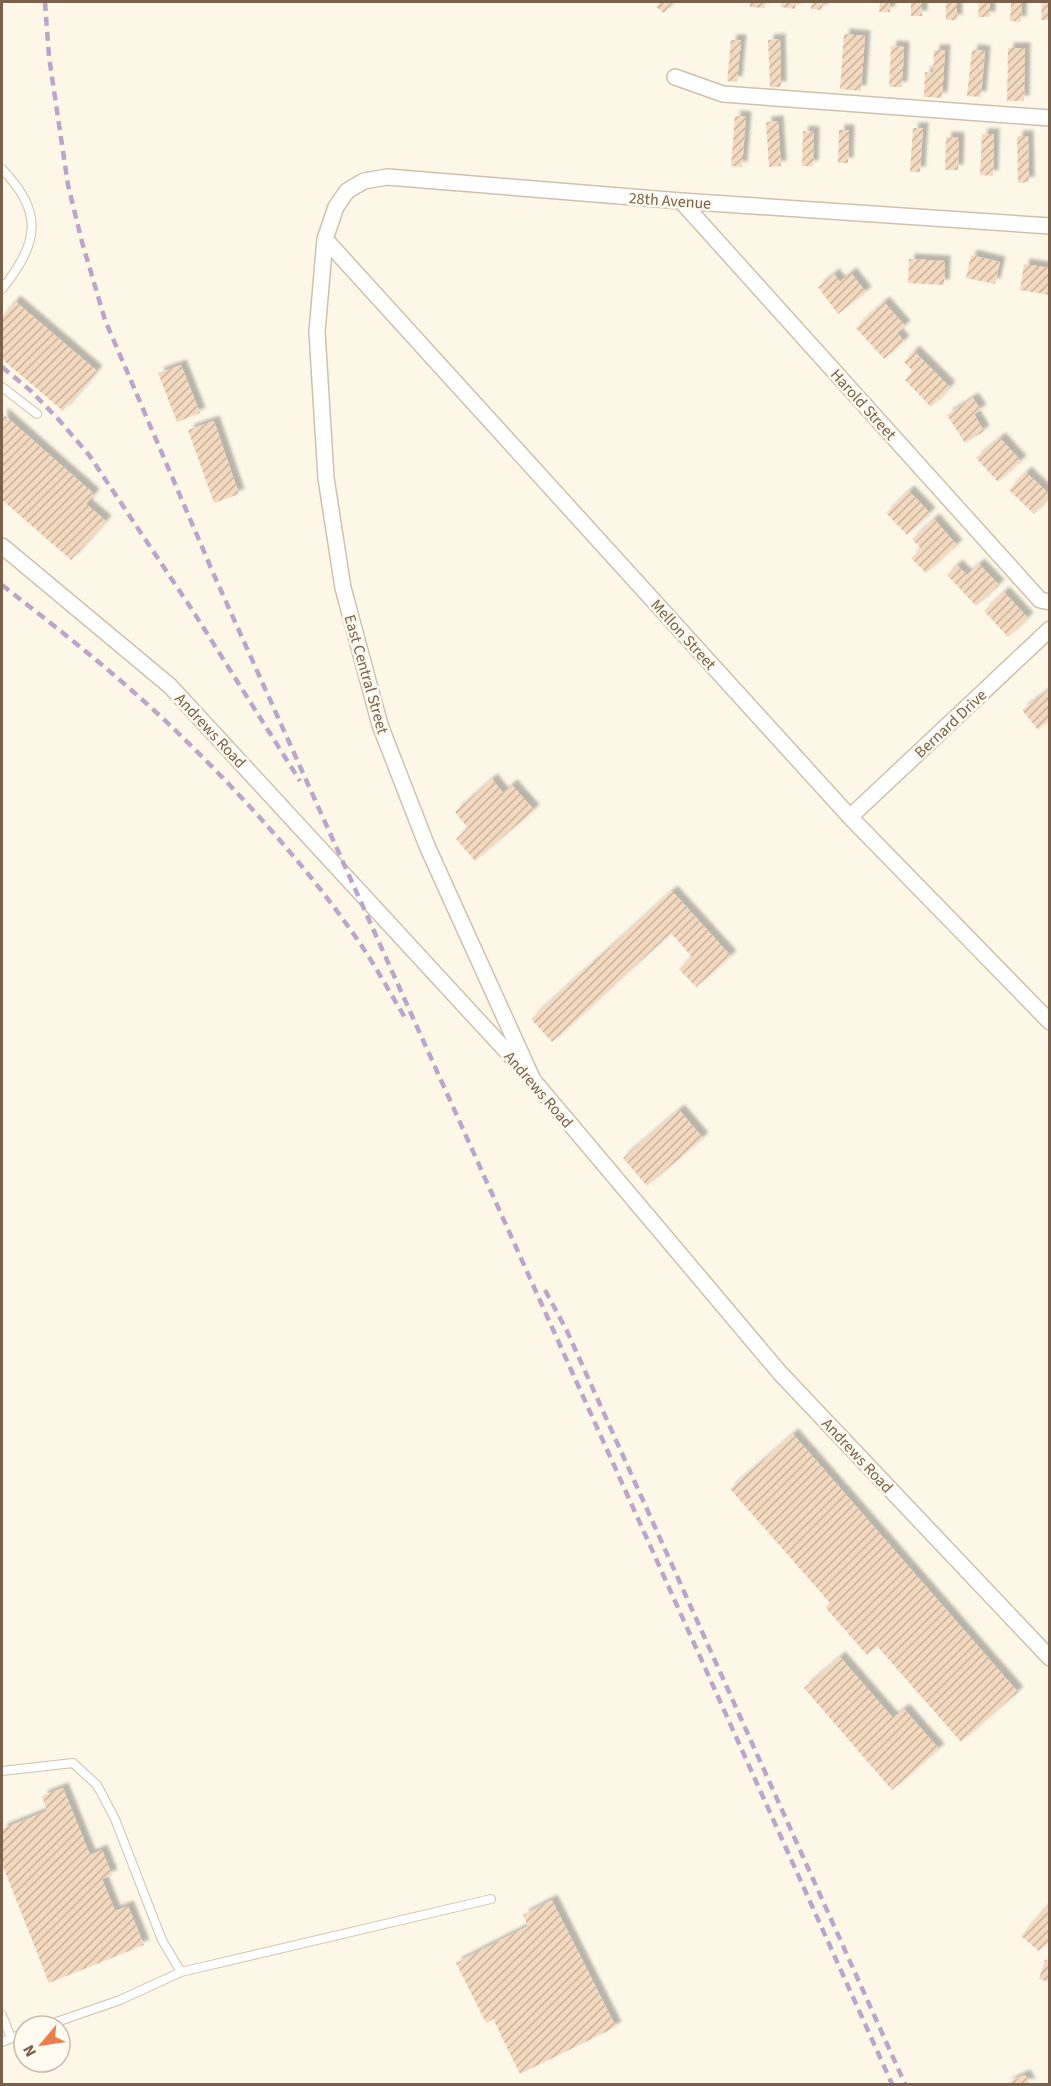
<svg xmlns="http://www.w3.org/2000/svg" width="1051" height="2086" font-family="'Source Sans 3',sans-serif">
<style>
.building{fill:url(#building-hatch);filter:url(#shadow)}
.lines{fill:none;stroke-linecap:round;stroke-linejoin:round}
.lane-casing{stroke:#cfc0ad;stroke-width:10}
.street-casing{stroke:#cfc0ad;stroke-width:18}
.lane{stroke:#fff;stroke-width:8}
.street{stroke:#fff;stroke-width:15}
.rail{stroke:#bca5c8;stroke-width:4.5;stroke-dasharray:9 6;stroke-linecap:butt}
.labels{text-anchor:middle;stroke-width:5;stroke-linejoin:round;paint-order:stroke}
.street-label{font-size:16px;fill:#78604b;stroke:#fffaef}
</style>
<defs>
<pattern id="building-hatch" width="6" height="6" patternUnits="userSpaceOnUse" patternTransform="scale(1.5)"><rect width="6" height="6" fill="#f3d9bf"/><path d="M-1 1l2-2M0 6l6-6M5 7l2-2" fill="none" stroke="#cab39d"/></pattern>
<filter id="shadow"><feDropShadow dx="5.5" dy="-5.5" stdDeviation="1.5" flood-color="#0004"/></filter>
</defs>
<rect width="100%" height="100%" fill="#fdf7e8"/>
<path class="building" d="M660,2H673L664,13L656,7Z
M750,2H765V8L750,7Z
M781,2H796L795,9L781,7Z
M812,2H823L822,10L811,9Z
M880,2H890V12H879Z
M911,2H922V16H911Z
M946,2H957V20H946Z
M979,2H990V17H978Z
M1011,2H1022L1021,22L1010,21Z
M1042,2H1050V20H1041Z
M844,34L865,36L861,91L840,89Z
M780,39L781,87H770L768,40Z
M731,40H741L737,82L727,81Z
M891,46L904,47L902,87H889Z
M1008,48H1025L1024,101H1007Z
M934,50H945L942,98L924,97L925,72L933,73Z
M972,50L985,51L981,97L967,96Z
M735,116L746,117L742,167L731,166Z
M778,121L781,166L769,167L766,122Z
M913,128H923L920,172H910Z
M839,130H849L848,163H838Z
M803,131L814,132L813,166H802Z
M982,134H994L993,176L980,175Z
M1017,136H1028L1029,182L1018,183Z
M946,137L959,138L958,170H945Z
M971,255L1000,262L995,284L966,278Z
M909,259L945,261L944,285L908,283Z
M1024,264L1050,268V295L1020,290Z
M851,273L866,292L838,314L818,287L834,274L840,282Z
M15,301L97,371L63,411L2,359V317Z
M884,302L905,326L897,333L904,341L884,359L856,328Z
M914,351L950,387L931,407L905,380L913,371L904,362Z
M181,365L200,413L177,422L158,373Z
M973,398L981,410L974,414L984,431L965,443L947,415Z
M2,413L94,494L86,504L106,521L71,560L2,500Z
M214,421L239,494L214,503L188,430Z
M1000,438L1021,461L998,482L976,458Z
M1026,472L1050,495L1034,514L1009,490Z
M909,491L930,513L907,535L886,513Z
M934,519L957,545L926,573L911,558L921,549L912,539Z
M979,564L999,585L976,606L947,575L957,565L967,575Z
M1004,592L1028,618L1008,637L984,611Z
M1050,689V720L1038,730L1022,710Z
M492,779L503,793L512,785L534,810L475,861L456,839L468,828L455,812Z
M672,891L731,956L696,987L679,969L692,957L671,933L552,1042L531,1019Z
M679,1110L703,1138L647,1186L623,1158Z
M793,1434L1018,1692L961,1742L877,1646L867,1655L825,1607L830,1603L730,1489Z
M840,1657L893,1718L904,1709L939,1749L892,1790L804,1688Z
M63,1788L90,1855L102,1850L112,1875L102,1879L115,1911L128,1906L144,1945L49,1983L2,1864V1829L47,1811L42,1796Z
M552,1900L616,2027L520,2074L493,2019L486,2023L456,1963L528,1926L523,1915Z
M1050,1902V1939L1039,1951L1021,1936Z
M1045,1960L1050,1961V1982L1039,1979Z
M1025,2075L1030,2084H1005Z"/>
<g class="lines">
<g class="lane-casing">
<path id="lane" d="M2,169C45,213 38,244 2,289
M2,387L37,414
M2,1771L73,1763L97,1785L115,1819L162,1940L181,1972
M2,2015L11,2038
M45,2026L120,2000L181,1972L491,1899
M2,2042L24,2033"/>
</g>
<g class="street-casing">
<path id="street" d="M675,77L723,94L1050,118
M681,201L1040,600L1050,602
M325,239L850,817L1050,1022
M2,546L170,686L533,1080L780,1373L1050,1658
M850,817L1050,629
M533,1080L427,846L380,725L343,588L326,478L317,332L325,239L336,207L347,191L364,181L387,177L681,201L1050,226"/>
</g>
<use href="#lane" class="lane"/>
<use href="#street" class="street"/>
<path class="rail" d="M45,2L49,57L68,185L82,242L105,320L214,575L892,2084
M2,367L31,391L59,420L89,455L191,608L300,781
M2,585C61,631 121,678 176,731C240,793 303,862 355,936C374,963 390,993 407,1021
M545,1290L567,1331L905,2084"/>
</g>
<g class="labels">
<g class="street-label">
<text transform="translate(670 200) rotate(4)" y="6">28th Avenue</text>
<text transform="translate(864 404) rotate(48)" y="6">Harold Street</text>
<text transform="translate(684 634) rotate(48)" y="6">Mellon Street</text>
<text transform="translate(367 674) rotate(74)" y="6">East Central Street</text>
<text transform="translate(950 723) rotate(-43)" y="6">Bernard Drive</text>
<text transform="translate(211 730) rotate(47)" y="6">Andrews Road</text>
<text transform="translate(539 1089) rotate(49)" y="6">Andrews Road</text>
<text transform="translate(858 1455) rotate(47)" y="6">Andrews Road</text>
</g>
</g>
<rect width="1051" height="2086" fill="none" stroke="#78604b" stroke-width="6"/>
<g transform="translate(42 2044) rotate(241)"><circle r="28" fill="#fffaef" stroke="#c9bcad" stroke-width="1.5"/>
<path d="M0-4.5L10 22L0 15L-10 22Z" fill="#e97f4c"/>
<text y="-9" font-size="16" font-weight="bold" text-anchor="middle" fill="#78604b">N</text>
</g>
</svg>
